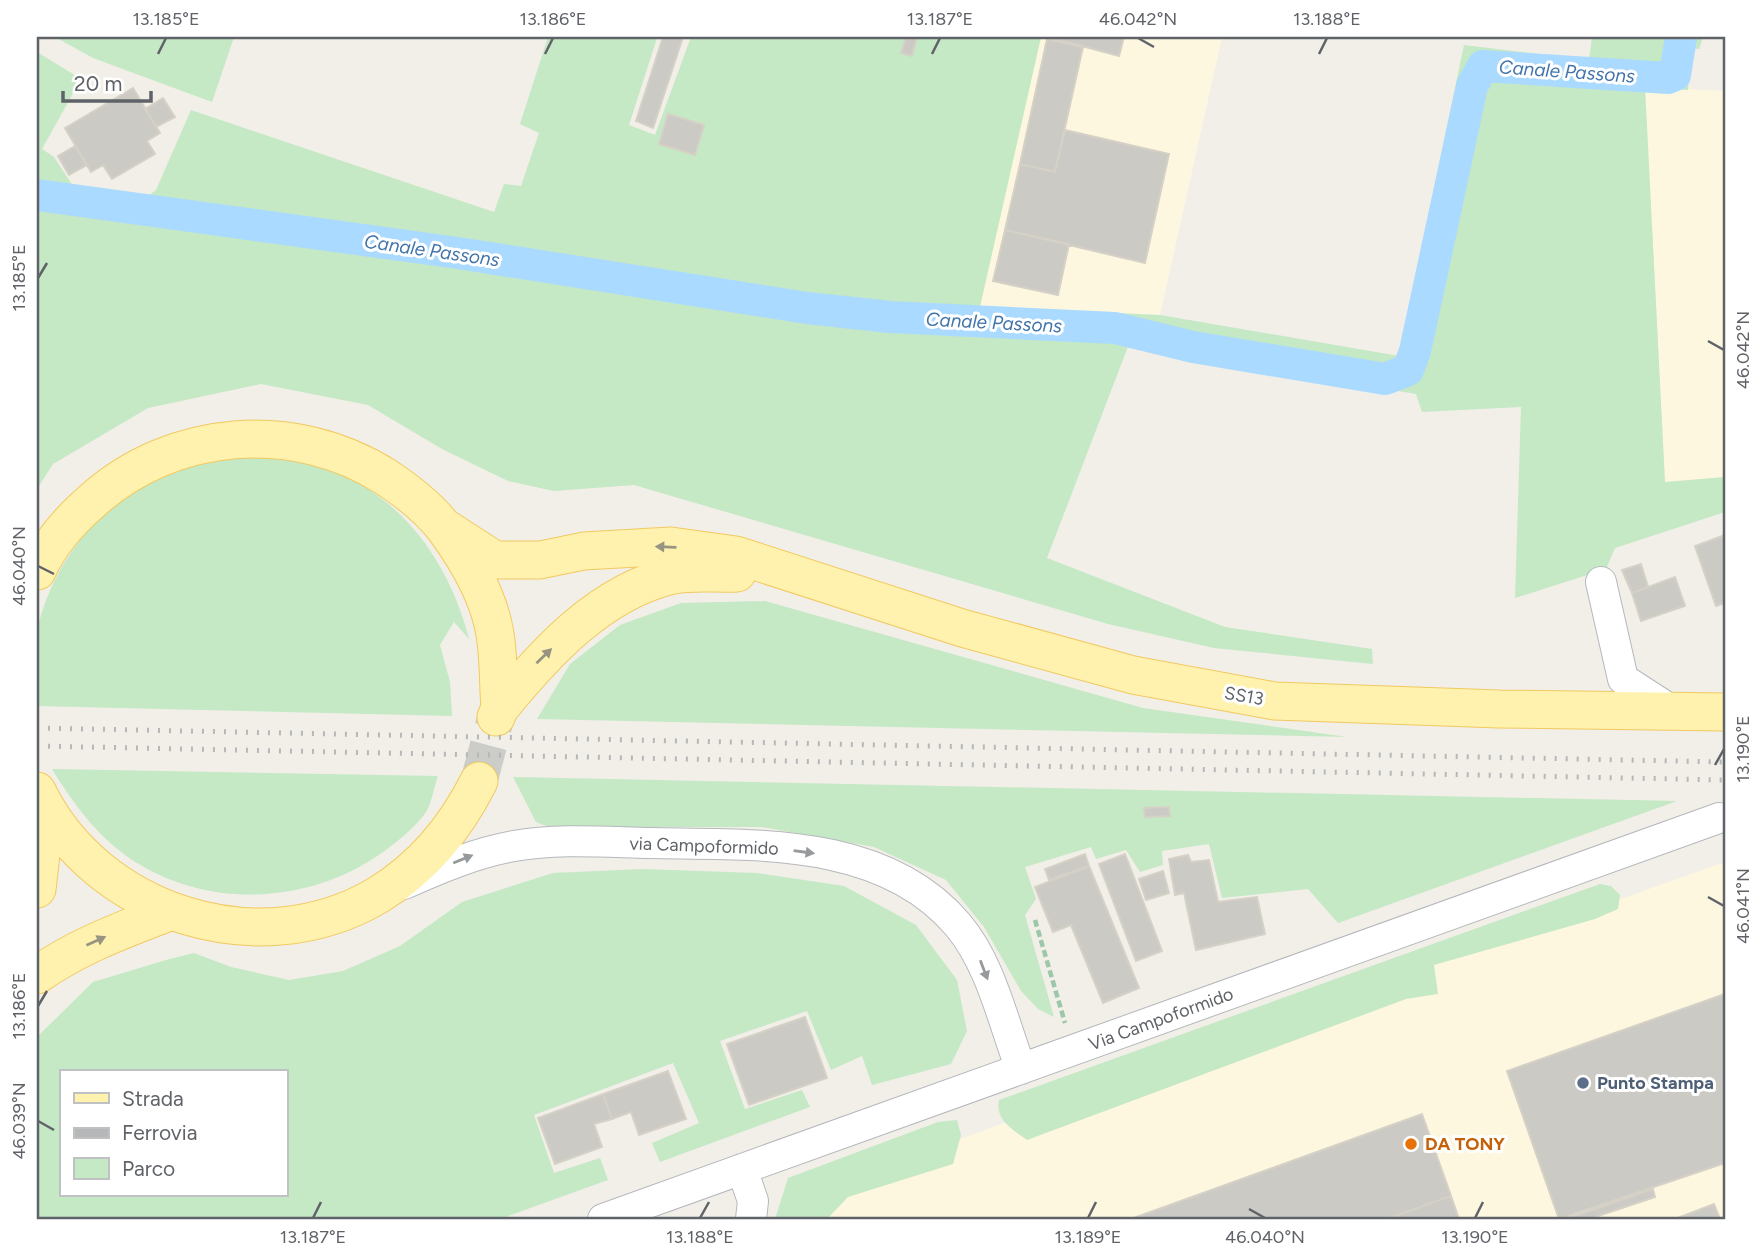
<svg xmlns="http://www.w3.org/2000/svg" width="1762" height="1256" font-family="Figtree,sans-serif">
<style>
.commercial{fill:#fef7e0}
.green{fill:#c5e8c5;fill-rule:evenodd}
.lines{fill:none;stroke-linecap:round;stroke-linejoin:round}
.canal{stroke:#aadaff;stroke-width:32}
.building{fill:#cccac5;stroke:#d6d1c6;stroke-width:2}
.major-tunnel{stroke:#ccccc8;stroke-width:37;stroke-dasharray:37 18;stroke-linecap:butt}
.minor-casing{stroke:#b5b8bc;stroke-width:32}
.major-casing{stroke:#f2c960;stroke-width:39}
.path{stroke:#9cc7a9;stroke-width:4.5;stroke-dasharray:7 3.5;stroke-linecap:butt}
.minor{stroke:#fff;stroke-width:30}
.major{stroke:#fff2af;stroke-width:37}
.rail{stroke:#b6b7b8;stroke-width:5;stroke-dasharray:2 9;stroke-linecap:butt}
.oneway{fill:#979581}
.oneway2{fill:#979a9d}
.ticks{fill:none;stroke:#5f6368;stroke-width:2.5}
.service-dot{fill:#5c6f8a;stroke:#fff;stroke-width:2.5}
.food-dot{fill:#e8710a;stroke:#fff;stroke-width:2.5}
.labels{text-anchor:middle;stroke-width:6;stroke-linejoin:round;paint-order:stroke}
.street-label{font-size:18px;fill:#5f6368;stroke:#fff}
.service-label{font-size:18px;font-weight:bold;fill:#4e5e75;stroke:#fff;text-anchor:start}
.food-label{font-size:18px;font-weight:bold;fill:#c56008;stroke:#fff;text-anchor:start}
.water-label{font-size:19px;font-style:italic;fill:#4174aa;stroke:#fff}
.neatline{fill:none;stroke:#5f6368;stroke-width:2.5}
.ticks-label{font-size:18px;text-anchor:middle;fill:#5f6368}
</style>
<rect width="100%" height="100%" fill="#f1efe8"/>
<path class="commercial" d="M1041,37H1222L1160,315L979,307Z
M1645,87L1725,91V477L1665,483Z
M1725,862V1219H785L786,1203L1434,965Z"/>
<path class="green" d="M55,37H234L212,102L93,58Z
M548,37L657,38L629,125L655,135L691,37H1041L980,307L1160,315L1399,356L1464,45L1589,60L1592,37H1703L1699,49L1690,48L1688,90L1645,87L1665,482L1725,477V512L1615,548L1606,569L1515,598L1521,407L1422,412L1416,394L1129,344L1047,558L1225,627L1372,649L1373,664L1214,648L1108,624L634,485L554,491L508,481L442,449L368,405L261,384L148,408L53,464L37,489V52L81,79L42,149L54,157L73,186L147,197L156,190L191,110L494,212L504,184L521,186L539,133L520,124Z
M230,457C254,458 282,457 305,462C393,483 448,556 469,639L454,622L440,645L450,682L452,716L37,706C37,683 32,654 37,631C53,559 104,498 172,470C190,463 211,461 230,457Z
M765,601L1143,708L1347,737L537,719L570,664L620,625L681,603Z
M52,769L438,776C434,787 432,802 426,812C416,827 398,841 383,852C312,903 213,910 137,863C99,839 75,806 52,769Z
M513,777L1677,801L1338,923L1308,889L1222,898L1209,844L1162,851L1163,865L1140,872L1126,850L1096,859L1091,847L1025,867L1036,899L1025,915L1054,1017L1038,1009L1021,991L984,927L946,880L874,847L762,827H549L536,822Z
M642,869L757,873L844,886L916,925L957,980L967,1031L951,1064L872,1085L862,1056L831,1070L807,1011L720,1041L745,1109L802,1090L810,1107L660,1162L652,1143L699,1123L673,1063L534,1115L554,1173L600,1158L608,1180L500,1219H37V1037L93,982L166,960L194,953L231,967L289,980L343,971L400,946L462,902L553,873ZM61,1072H285V1195H61Z
M1600,884L1611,886L1620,895L1618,909L1595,919L1434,965L1438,994L1406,999L1027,1140C1012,1129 995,1120 999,1100Z
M957,1120L961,1135L953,1164L848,1197L827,1219H775L788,1178L938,1122Z"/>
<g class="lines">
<path class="canal" d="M37,195L458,253L807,308L890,317L1115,328L1193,347L1385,379L1408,370L1415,351L1472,86L1483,66L1668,78L1675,75L1681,37"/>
</g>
<path class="building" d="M663,37H683L653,128L636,121Z
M906,37H917L912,56L901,53Z
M1048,37H1124L1119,56Z
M1047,39L1083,47L1055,172L1020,164Z
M133,88L160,133L147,141L155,154L112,179L103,165L91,172L65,128Z
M163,98L175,117L156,127L145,109Z
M668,114L704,125L695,155L659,144Z
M1065,130L1169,154L1145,263L1005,230L1020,164L1055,172Z
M75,146L87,165L69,175L58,156Z
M1005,230L1069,244L1058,295L993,281Z
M1725,531V603L1716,606L1695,546L1725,535Z
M1641,564L1648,587L1632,593L1622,570Z
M1675,577L1685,606L1641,621L1632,593Z
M1169,807L1170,816L1145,817L1144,808Z
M1085,854L1089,866L1049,880L1045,869Z
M1125,854L1162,951L1136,961L1099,864Z
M1188,855L1191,862L1209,860L1218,902L1257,897L1265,934L1196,950L1184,893L1175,895L1169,859Z
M1089,866L1139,988L1103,1003L1071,925L1053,932L1035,887Z
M1163,871L1169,893L1146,900L1139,879Z
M1725,994V1163L1559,1219L1507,1071Z
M805,1017L827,1078L749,1105L727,1044Z
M668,1071L686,1119L639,1135L631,1112L612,1119L603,1094Z
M603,1094L612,1119L594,1124L602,1147L555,1164L538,1118Z
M1422,1114L1451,1196L1387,1219H1131Z
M1653,1189L1655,1197L1589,1219H1566Z
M1451,1196L1459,1219H1387Z
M1714,1204L1720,1219H1675Z"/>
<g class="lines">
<path class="major-tunnel" d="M479,781L496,717"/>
<g class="minor-casing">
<path id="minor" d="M1601,582L1623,679L1674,712
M404,884C440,868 475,853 514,846C559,838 605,842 651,843C754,845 884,837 958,925C991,964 1003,1022 1021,1069
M742,1169L753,1201L751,1219
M603,1219L1719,818"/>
</g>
<g class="major-casing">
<path id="major" d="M444,527L495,560H540L584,551L671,546L736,555L962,628L1133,675L1275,701L1499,709L1725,712
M37,571C49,544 70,520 92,501C173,428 294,419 386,477C407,491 430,509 445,529C467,559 489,597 495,634C499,658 498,684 500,708L496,717
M500,708C545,653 600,592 673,575C693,571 717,574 737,573
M37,791C96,913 259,966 378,895C422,868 456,827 479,781
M37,889L46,811
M37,975C78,946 123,930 169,912"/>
</g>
<path class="path" d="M1035,920L1065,1023"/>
<use href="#minor" class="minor"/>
<use href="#major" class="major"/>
<path class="rail" d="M37,728L1725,762
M37,746L1725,780"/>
</g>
<defs><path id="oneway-solid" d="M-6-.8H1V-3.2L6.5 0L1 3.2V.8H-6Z" transform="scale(1.75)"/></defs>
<g class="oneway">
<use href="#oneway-solid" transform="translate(666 547) rotate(-178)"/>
<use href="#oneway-solid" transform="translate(544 656) rotate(-44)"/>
<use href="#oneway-solid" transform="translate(96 941) rotate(-24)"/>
</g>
<g class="oneway2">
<use href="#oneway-solid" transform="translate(804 852) rotate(8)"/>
<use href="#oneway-solid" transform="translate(463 859) rotate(-22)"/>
<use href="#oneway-solid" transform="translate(984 970) rotate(69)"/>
</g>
<path class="ticks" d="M1138,38L1154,47M158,54L166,38M545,54L553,38M932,54L940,38M1319,54L1327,38M38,278L47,263M1708,341L1724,350M38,566L54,574M1715,765L1724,749M1708,897L1724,906M38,1006L47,991M38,1121L54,1130M1249,1209L1265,1218M313,1218L321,1202M700,1218L709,1202M1088,1218L1096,1202M1475,1218L1483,1202"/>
<circle class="service-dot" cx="1583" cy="1083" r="7"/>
<circle class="food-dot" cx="1411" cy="1144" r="7"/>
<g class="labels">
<g class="street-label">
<text transform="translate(1244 696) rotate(10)" y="6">SS13</text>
<text transform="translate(704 846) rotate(2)" y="6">via Campoformido</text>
<text transform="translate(1161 1019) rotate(-20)" y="6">Via Campoformido</text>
</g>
<g class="service-label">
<text x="1597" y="1089">Punto Stampa</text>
</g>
<g class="food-label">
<text x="1425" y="1150">DA TONY</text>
</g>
<g class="water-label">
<text transform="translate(1567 71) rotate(4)" y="7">Canale Passons</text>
<text transform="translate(432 250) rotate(8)" y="7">Canale Passons</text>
<text transform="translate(994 322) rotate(3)" y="7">Canale Passons</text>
</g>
</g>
<rect width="1762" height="1256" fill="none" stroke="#ffffff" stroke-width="77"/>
<rect x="60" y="1070" width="228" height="126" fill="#ffffff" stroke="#bfc1c3" stroke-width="2"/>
<rect x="74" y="1093" width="35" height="10" fill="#fff2af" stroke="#bfc1c3" stroke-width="2"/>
<text x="122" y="1106" font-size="21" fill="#5f6368">Strada</text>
<rect x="74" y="1128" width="35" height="10" fill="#b6b7b8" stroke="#bfc1c3" stroke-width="2"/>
<text x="122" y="1140" font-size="21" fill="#5f6368">Ferrovia</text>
<rect x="74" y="1158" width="35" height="21" fill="#c5e8c5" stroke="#bfc1c3" stroke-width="2"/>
<text x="122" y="1176" font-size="21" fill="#5f6368">Parco</text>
<path d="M63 91v10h88v-10" fill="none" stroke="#5f6368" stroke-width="3.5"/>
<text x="74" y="91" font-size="21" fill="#5f6368" stroke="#ffffff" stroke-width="5" paint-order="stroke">20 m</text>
<rect x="38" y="38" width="1686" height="1180" class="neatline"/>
<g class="ticks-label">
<text x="166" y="25">13.185°E</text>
<text x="553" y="25">13.186°E</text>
<text x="940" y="25">13.187°E</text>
<text x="1138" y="25">46.042°N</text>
<text x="1327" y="25">13.188°E</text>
<text transform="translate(19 278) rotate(-90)" y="6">13.185°E</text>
<text transform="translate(1743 350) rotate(-90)" y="6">46.042°N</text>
<text transform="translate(19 566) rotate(-90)" y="6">46.040°N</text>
<text transform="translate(1743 749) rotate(-90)" y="6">13.190°E</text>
<text transform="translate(1743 906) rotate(-90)" y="6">46.041°N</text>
<text transform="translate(19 1006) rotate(-90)" y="6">13.186°E</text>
<text transform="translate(19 1121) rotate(-90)" y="6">46.039°N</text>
<text x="313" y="1243">13.187°E</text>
<text x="700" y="1243">13.188°E</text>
<text x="1088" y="1243">13.189°E</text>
<text x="1265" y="1243">46.040°N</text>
<text x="1475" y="1243">13.190°E</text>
</g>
</svg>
